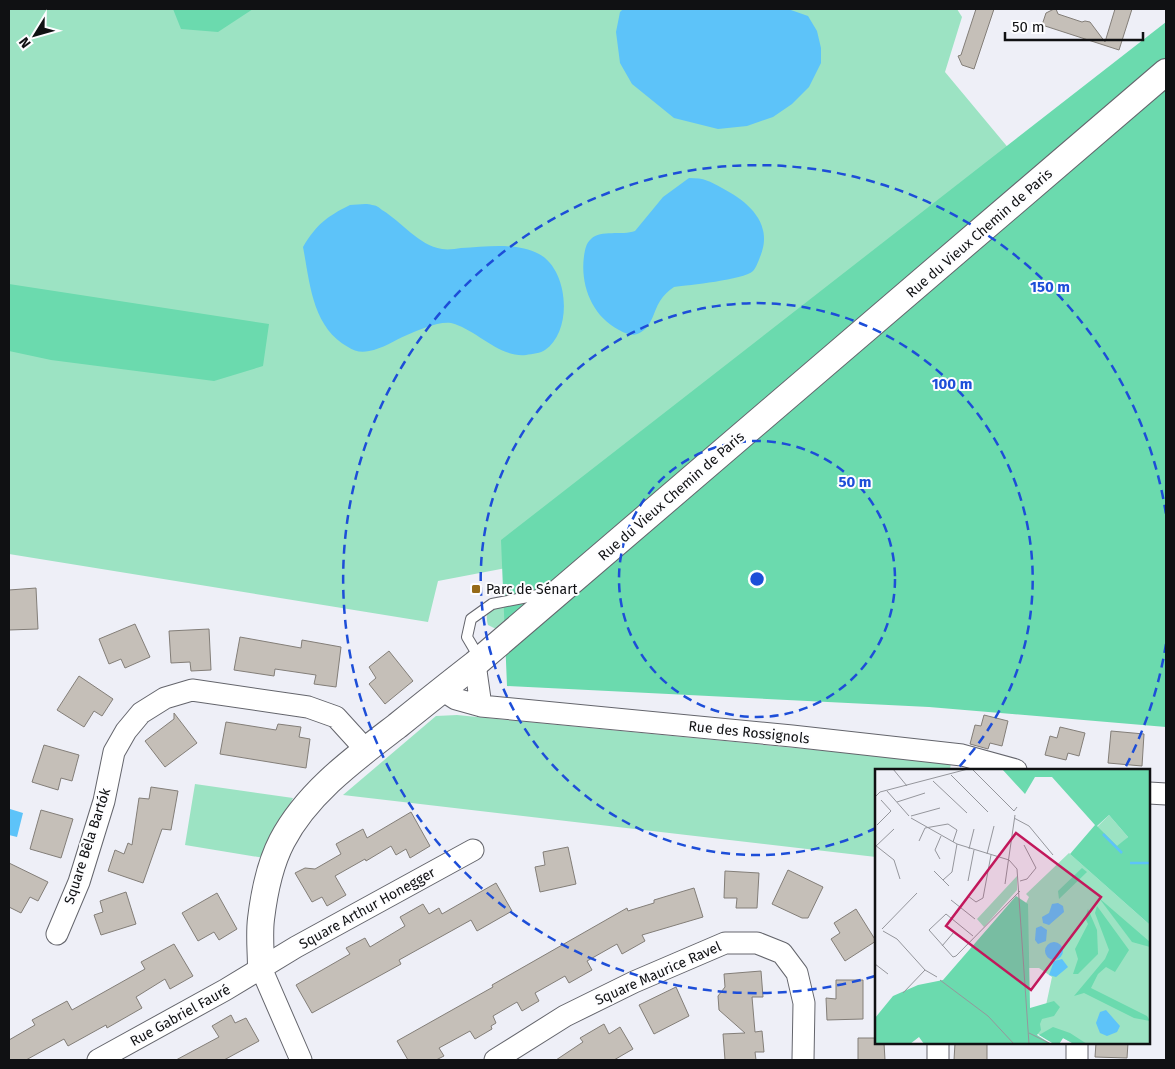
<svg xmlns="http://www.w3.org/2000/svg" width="1175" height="1069" font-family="'Fira Sans',sans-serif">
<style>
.green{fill:#9ce3c3}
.forest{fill:#6bdaae}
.water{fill:#5dc3f9}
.building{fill:#c5bfb8;stroke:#837e78}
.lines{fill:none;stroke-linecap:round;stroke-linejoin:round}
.service-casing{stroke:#64656c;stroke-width:12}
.minor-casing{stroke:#64656c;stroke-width:23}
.tertiary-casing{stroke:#64656c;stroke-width:28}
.service{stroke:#fff;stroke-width:10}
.minor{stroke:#fff;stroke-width:21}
.tertiary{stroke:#fff;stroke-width:26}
.ring{fill:none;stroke:#1d4ed8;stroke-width:2.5;stroke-dasharray:9 6}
.poi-dot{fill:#966a17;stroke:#fdfdff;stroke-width:2}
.labels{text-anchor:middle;stroke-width:4;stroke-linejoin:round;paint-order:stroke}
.street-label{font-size:14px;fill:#101113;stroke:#fdfdff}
.poi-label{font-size:14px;fill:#101113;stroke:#fdfdff;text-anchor:start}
.inset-river{fill:none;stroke:#5dc3f9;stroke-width:2.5}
.inset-road{fill:none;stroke:#95969c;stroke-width:1}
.view{fill:#c2185b;fill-opacity:0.15;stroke:#c2185b;stroke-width:2.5}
.inset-edge{fill:none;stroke:#101113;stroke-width:2.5}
.centre{fill:#1d4ed8;stroke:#fdfdff;stroke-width:2.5}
.ring-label{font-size:15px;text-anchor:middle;font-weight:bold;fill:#1d4ed8;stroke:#fdfdff;stroke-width:4;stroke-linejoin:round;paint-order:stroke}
</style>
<rect width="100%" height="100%" fill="#eeeff7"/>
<path class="green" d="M9,9H957L962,17L945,72L1026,169L575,555L438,581L428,622L9,554Z
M525,604L496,629L488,625C481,601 508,605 525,604Z
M457,715L951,763L950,770H876V857L343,795L436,716Z
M195,784L293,798L264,858L185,845Z"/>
<path class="forest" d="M173,9H253L218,32L181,29Z
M1166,22V727L929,707L507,686L501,540Z
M9,284L269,324L263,366L214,381L51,360L9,351Z"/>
<path class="water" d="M623,9H788L808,16L817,31L821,48V63L809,87L792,104L773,117L747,126L718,129L674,118L632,84L620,63L616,32L620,12Z
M689,178C705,178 709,181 722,188C749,202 774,224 760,257C758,262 756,268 753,271C743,280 689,285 674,287C668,291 664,295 660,301C653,312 652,329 637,334C632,336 624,333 619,330C592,316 580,285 584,256C585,250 586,243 591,239C601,229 622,236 635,231L663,197Z
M350,205C357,205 366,203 372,205C376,205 380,208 382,210C402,222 418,245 442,249C448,250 455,249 461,248C486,247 516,242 539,254C569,270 573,331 545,350C541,353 532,354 526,355C499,358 476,329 451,323C439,321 418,330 407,335C395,340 382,349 369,351C361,353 354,351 348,347C312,327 310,283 303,247C317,224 326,217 350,205Z
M10,809L23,813L17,837L9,835Z"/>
<path class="building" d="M976,9H994L974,69L962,65L958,56L961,55Z
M1054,9H1056L1058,14L1082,22L1085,21L1090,22L1105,42L1115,9H1132L1119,50L1042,25L1046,13Z
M36,588L38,629L9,630V590Z
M135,624L150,657L125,668L121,659L109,664L99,639Z
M209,629L211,670L191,671L190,662L171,663L169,631Z
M240,637L301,648L302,640L341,647L336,687L314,684L316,675L275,669L274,676L234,670Z
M389,651L413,681L385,704L369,684L376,678L369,667Z
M79,676L113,699L102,716L94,711L84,727L57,710Z
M174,713L197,743L165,767L145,741L174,719Z
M984,715L1008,721L1002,746L990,743L988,749L970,744L975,725L981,726Z
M226,722L276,730L278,724L301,727L299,737L310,739L306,768L220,754Z
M1060,727L1085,733L1079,756L1068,753L1066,760L1045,755L1050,736L1057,738Z
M1111,731L1144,734L1142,766L1108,763Z
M44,745L79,755L72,781L61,778L58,790L32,782Z
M151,787L178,791L171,830L162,829L143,883L108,871L115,850L124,854L128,843L132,845L139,798L149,799Z
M41,810L73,819L61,858L30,849Z
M411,812L430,846L410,858L406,849L396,855L391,846L366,861L365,859L335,876L346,895L327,906L322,897L312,902L295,873L305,868L315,869L341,854L336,844L363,829L367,838Z
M568,847L576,884L540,892L535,867L545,865L543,852Z
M9,863L48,882L38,901L30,897L21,913L9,907Z
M788,870L823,887L808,918H802L772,904Z
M725,871L759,873L757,908H736L737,898H724Z
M496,883L512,911L477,931L471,920L399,960L401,964L312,1013L296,985L350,954L346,948L365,938L370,947L405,926L400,917L423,904L429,914L439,908L442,914Z
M694,888L703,917L642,935L645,941L622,954L617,944L587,961L592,970L569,983L565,976L535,993L539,1001L522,1011L517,1002L493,1016L496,1023L491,1026L492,1029L475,1039L470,1031L439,1048L444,1056L436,1060H408L397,1041L493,987L492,985L627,908L628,911L654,903V900Z
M126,892L136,924L101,935L94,915L103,912L100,901Z
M217,893L237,929L219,940L214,932L198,941L182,913Z
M856,909L876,941L845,961L831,939L840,933L834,923Z
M174,944L193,976L170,989L165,979L136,997L142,1008L107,1028L106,1025L68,1046L64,1039L26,1060H9V1040L35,1025L32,1020L67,1001L72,1010L145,969L141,962Z
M761,971L763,997H752L755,1032L762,1031L764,1052H755L756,1060H725L723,1034L745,1033L719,1010L718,996L725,987L724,974Z
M836,980H863V1019L827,1020L826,998L836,999Z
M676,987L689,1016L654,1034L639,1005Z
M231,1015L235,1023L246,1018L259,1041L224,1060H176L219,1037L212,1026Z
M604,1024L609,1034L620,1027L633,1049L614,1060H556L583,1042L580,1038Z
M858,1038H876V1043H884L885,1060H858Z
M955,1043H987V1060H954Z
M1096,1043H1128L1127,1058L1095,1057Z"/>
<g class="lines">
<g class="service-casing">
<path id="service" d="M480,659L467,637L471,619L492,604L538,595L545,600"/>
</g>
<g class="minor-casing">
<path id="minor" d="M475,664L481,706
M442,690L456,699L481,706L792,736L962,755L1016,770
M1149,793L1166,794
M57,934L79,882L104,801L114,752L126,731L141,713L165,698L192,690L308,707L336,717L366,750
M261,968L301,1060
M98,1060L225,990L296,947L473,850
M495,1060L565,1016L634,982L725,943H757L782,953L797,973L804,1003L803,1060
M938,1060V1043
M1077,1060V1043"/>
</g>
<g class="tertiary-casing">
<path id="tertiary" d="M261,968C261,952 259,935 261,919C264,894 270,864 282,841C307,793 354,759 397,726C423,705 448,685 475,664L1166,72"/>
</g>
<use href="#service" class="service"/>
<use href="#minor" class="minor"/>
<use href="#tertiary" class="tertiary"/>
</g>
<g class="ring">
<circle cx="757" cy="579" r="138"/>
<path d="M876 828A276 276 0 1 1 957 769"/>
<path d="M1166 644A414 414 0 0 1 1124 770M875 976A414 414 0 1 1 1166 514"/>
</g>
<rect class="poi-dot" x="471" y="584" width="10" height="10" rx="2.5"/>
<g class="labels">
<g class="street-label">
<text transform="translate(979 233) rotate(-41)" y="5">Rue du Vieux Chemin de Paris</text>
<text transform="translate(671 496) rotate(-41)" y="5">Rue du Vieux Chemin de Paris</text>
<text transform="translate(749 732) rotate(6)" y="5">Rue des Rossignols</text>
<text transform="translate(87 846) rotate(-72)" y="5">Square Bêla Bartók</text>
<text transform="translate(367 908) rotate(-29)" y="5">Square Arthur Honegger</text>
<text transform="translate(658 973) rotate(-24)" y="5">Square Maurice Ravel</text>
<text transform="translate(180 1015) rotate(-29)" y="5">Rue Gabriel Fauré</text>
</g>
<g class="poi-label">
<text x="486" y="594">Parc de Sénart</text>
</g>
</g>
<g transform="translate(875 769)">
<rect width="275" height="275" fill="#eeeff7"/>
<path d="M234,46L253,68L242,78L222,58ZM194,84L275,156V275H199L188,269L184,275H179L155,260L170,241L177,208L164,199H151L148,140L154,128L151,125ZM142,107V121L109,158L102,150Z" fill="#9ce3c3"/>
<path d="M127,0H275V156L195,85L220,56L177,8H160L150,25ZM234,46L253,68L242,77L222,57ZM207,99L212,103L184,130L183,122ZM141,127L153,135L155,239L179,232L185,238L179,247L167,250L165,255L166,261L162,266L176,275H49L44,268L35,275H0V249L18,227L43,216L68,211ZM224,129L275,173V178L257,173ZM222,137L254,181L240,203L231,198L223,205L216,219L272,247L275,252L259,249L209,224L199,227L230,190L234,181L220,144ZM213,140L222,161L223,185L203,205H198L203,190L200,180L213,155L210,149ZM178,258L195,264L212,275H199L188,269L184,275H179L164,266Z" fill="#6bdaae" fill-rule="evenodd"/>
<path d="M183,134L188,137L189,143L174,156L168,154L167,148L174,144L177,135ZM166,157L172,161L171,172L163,175L160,171L161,159ZM170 182a9 9 0 1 1 18 0a9 9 0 1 1-18 0ZM187,190L193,198L181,208L174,206L179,192ZM231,241L245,257L242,263L232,267L225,264L221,254L225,243Z" fill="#5dc3f9"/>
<path class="inset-river" d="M228,65L247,84M255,94H275"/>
<path class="inset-road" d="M18,0L32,17M97,0L139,42L142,38M76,6L113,43M58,12L92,44M12,22L34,47M0,28L5,23L93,0M22,33L50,24M36,47L65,39M36,49L82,75L134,91L142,100L154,275M139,49L154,57L178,86M2,56L16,42L6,31M44,72L50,59L73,55L82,61L78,73M0,76L19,91L25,110M0,78L19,60M94,80L99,60M112,85L119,57M65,90L60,81L66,67M59,102L74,117M68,111L77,103L82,75M93,112L99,81M145,112L152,110L161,99L149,76M130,115L140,46M93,127L101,133L108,129L116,86M76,131L100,150M7,160L42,124M8,162L22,170L50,201L62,208M98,167L71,145L54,161L78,188L81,187L145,122M67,177L79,163M0,195L13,205M65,211L113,247L139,275M28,224L50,201M154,264L176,275"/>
<path class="view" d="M141,64L226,128L156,221L71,157Z"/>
<rect width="275" height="275" class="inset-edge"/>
</g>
<circle cx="757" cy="579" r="8" class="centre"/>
<g class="ring-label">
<text x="1050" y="292">150 m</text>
<text x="952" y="389">100 m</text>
<text x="855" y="487">50 m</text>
</g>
<rect width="1175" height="1069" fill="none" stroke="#101113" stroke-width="20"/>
<g transform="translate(35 35) rotate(233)" stroke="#fdfdff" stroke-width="4" paint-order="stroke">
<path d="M0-4L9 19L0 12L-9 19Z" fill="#101113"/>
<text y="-8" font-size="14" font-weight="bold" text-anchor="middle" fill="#101113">N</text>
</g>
<path d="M1005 32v8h138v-8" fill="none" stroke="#101113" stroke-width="2.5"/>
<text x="1012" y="32" font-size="15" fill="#101113" stroke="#fdfdff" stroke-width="4" paint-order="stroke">50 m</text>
</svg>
